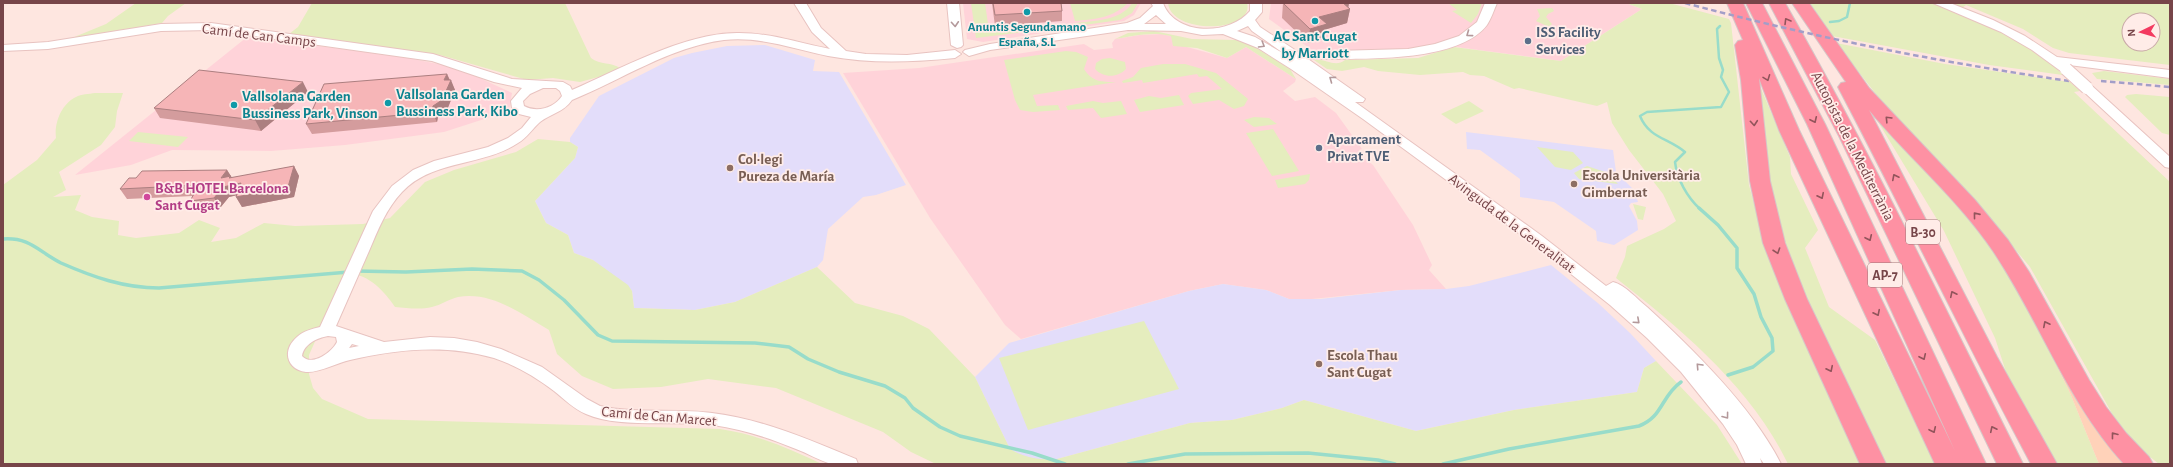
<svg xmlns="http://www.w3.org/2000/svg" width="2173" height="467" font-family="'Alegreya Sans',sans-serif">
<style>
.commercial{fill:#ffd3d9}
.education{fill:#e3ddfa}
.green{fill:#e5edbe;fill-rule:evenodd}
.sand{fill:#ffd2b9}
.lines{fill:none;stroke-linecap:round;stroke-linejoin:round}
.stream-far1{stroke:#98dcca;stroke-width:2.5}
.stream{stroke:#98dcca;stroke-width:3.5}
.minor-casing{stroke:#e8c3c0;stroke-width:2}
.highway-casing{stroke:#d6c7c8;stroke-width:2}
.minor{fill:#fff;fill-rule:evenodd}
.highway{fill:#fe91a3;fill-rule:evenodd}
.rail{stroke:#a39ec8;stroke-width:2.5;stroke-dasharray:5.5 3.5;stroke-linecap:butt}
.minor-bridge-casing{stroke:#e8c3c0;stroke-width:14;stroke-linecap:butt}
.minor-bridge{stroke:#fff;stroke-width:12}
.wall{fill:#d49c9d}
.shaded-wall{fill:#ac7f80}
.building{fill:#f6b5b7;stroke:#ac7f80}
.oneway{stroke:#92545b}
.oneway2{stroke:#b4999b}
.culture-dot{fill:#0f9aa8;stroke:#ffece8;stroke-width:1.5}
.service-dot{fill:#5c6f8a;stroke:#ffece8;stroke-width:1.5}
.education-dot{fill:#8d6e63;stroke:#ffece8;stroke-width:1.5}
.hotel-dot{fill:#d1479c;stroke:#ffece8;stroke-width:1.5}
.labels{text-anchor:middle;stroke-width:3.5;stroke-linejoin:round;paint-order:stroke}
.far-culture-label{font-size:13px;font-weight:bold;fill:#0d838f;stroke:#ffece8}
.shield{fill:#ffece8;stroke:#a07779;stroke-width:1}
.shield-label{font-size:14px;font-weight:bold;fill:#774549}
.service-label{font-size:15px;font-weight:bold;fill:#4e5e75;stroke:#ffece8;text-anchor:start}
.street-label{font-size:15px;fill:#774549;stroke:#ffece8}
.culture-label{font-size:15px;font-weight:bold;fill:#0d838f;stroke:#ffece8;text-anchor:start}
.education-label{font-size:15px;font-weight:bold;fill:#785e54;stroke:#ffece8;text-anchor:start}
.hotel-label{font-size:15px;font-weight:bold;fill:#b23c85;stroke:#ffece8;text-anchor:start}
</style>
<rect width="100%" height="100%" fill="#fee6e0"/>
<path class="commercial" d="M963,3H1141L1134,15L1124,21L983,42L967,39Z
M1271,3H1626L1642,9L1561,61L1441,45L1387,53L1312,50L1269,19Z
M1162,34L1171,36L1187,47L1227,58L1246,47L1296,79L1295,82L1283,91L1295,101L1315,97L1336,113L1362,149L1359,150V154L1373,165L1413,225L1432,265L1429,270L1446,289L1401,290L1302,300L1289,299L1266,290L1223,284L1189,291L1021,339L1005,325L930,218L843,73L919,68L1084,44L1094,50L1113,48L1112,43L1115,39L1140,35Z
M247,37L398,56L458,68L512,93L509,111L444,132L345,145L271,151L172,150L131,165L75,175Z"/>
<path class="education" d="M765,45L815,60L813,71L839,72L906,185L876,195L863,197L828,229L823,260L817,267L735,302L695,310L634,308L632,291L593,260L574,253L568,235L546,223L535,201L575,158L578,147L570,142V138L599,96L674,58L692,53L727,46Z
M1466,132L1613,150L1616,172L1634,190L1638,202L1631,203L1629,206L1637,221L1638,230L1614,245L1597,241L1596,231L1554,202L1520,197V179L1480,150L1467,149Z
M1551,265L1599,304L1630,333L1656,361L1644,368L1637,392L1514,410L1416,431L1304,400L1282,408L1232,420L1190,423L1057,459L1038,460L1023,457L1010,449L975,377L1009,343L1189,291L1223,284L1266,290L1289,299H1320L1401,290L1446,289L1469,286Z"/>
<path class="green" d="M136,3H186L168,16L162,23L67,40L106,24Z
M312,3H565L591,58C600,65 612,62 620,68L602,76L580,82L553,78L527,80L440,55L289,34L298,27Z
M971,3H985L989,31L1024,29L1025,32L976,38Z
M1070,3H1128C1113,18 1095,19 1075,21Z
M1132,3H1138L1132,13L1120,20L1034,32V29L1074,25V23C1093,21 1121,21 1132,3Z
M1168,3H1247C1255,33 1171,35 1168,3Z
M1448,3H1482L1478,14L1471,23L1452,11L1457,10Z
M1626,3H1669L1729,19L1731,23L1749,185L1761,231L1866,464H1788C1751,387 1682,330 1616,278L1625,257L1627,246L1664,229L1676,221L1663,194L1629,150L1612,123L1607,102L1597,106L1519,88L1514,89L1484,76L1470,75L1463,72L1420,75L1378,71L1364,67L1342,71L1327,69L1314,60C1325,58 1335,68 1345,60L1418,58L1454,47L1561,61L1642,9Z
M1810,3H2170V65L2069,53L2053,48L2023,29L1966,5L1957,12C1993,28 2036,45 2063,75L1989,65L1832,36ZM2129,20H2153V44H2129Z
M1552,8L1554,11L1548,14L1546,17L1552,24L1549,27L1536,21L1540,16L1537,9Z
M1154,31L1192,39L1236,40L1250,44L1290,69L1296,79L1246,47L1227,58L1197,48L1173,46L1171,36C1152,31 1133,36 1115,39L1128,33Z
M1836,43L1945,64L2070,82L2080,91L2074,92L2170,182V464H2159L2140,449L2114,417L2030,267L1959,182L1883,103Z
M1066,51L1076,52L1088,57L1084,69C1092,82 1102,82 1116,82L1033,95L1037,106L1058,105L1060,110L1033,112L1020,110L1015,100L1004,60Z
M1110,58L1125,62L1126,69C1118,78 1103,78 1095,69L1096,63L1102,59Z
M1163,64H1185L1216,73L1248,99L1244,106L1234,109L1219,100L1193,104L1188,96L1191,93L1222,89L1207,76L1199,77L1197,74L1143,83L1142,80L1123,83L1122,81L1133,77L1141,68Z
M2104,71L2170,79V85L2097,79L2092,73Z
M1754,72L1790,157L1791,174L1818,230L1805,248L1829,307L1875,340L1935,464H1885L1792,274L1771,201Z
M95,93H123L117,111L115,127L101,145L59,172L66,190L53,197L81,195L75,210L92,217L119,221L118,235L136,238L179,233L199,220L220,228L211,242L236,238L264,223L295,226L363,224L390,218L425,182L454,170L516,152L538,139L570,142L578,147L575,158L535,201L546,223L568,235L574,253L593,260L628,285L632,291L634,308L695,310L735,302L817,267L855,303L903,316L929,329L975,377L1010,449C1025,458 1040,460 1057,459L1190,423L1232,420L1282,408L1304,400L1416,431L1514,410L1637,392L1644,368L1656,361L1717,425L1742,464H936L911,452L883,432L776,388L708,379L661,387L613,389L582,376L557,354L549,330C521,314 492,291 458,297C449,299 441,305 432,307C420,310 407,308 395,307C384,291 367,272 345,274L309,355V374L313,388L322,399L368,419L720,429C756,434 790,449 822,464H3V185L37,160L56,138C54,124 61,104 76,97C81,94 89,94 95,93Z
M2136,94L2170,97V135L2162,133L2125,97L2127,95Z
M1179,95L1184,105L1140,112L1134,100L1149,96L1161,98Z
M1093,101L1103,103L1121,101L1127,114L1101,118L1093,108L1068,110L1066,106Z
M1469,101L1484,111L1456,124L1441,114Z
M1254,117L1269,118L1277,124L1254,127L1244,120Z
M1877,120L1882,122L1973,223L1997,254L2048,348L2070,393L2099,464H2055L2007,375L1995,338L1944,231Z
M1273,129L1299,171L1272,176L1246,133Z
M138,132L188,137L178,147L129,141Z
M1537,147L1573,152L1583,163L1571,170L1555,167Z
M1587,166L1608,173L1618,184L1579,179L1574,173Z
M1310,174L1309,180L1305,184L1278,188L1275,180Z
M1633,204L1646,207L1643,220L1638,219Z
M1144,321L1179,389L1028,430L999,358Z"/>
<path class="sand" d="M2048,348L2133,464H2099L2070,393Z"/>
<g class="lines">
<path class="stream-far1" d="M1830,22L1839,21L1847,17L1850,3
M1700,209C1687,197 1677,179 1675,162L1685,152C1668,138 1649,138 1640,116L1647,112L1721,107L1729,92L1721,77L1723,70L1719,58L1717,29L1720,26"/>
<path class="stream" d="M1699,208L1718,225L1737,248V268L1754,294L1761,317L1772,338L1773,351L1753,367L1728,375
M3,239C30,237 39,252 61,263C93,277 124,288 159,288L349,272
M356,271L406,272L472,269L522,271L539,280L564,300L598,335L612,341L755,343L789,347L808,359L839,372L885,386L905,398L913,408L940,427L960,436L1032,453L1065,464
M1128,464L1185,454L1308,453L1378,460L1395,464
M1443,464L1509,449L1639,426C1663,417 1661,396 1681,382"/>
<g class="minor-casing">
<path id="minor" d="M794,3H806L821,28L846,51L866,54L907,55L955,50L961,54L955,58C912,62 871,64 828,56C794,49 760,36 724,40C670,47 621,80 572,100C564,112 550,114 540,122C532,129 527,138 518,143C482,167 433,159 402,192C386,209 378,230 369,251C358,276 347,301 336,326L384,342L430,337L454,338L477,342L501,349L542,367L587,399L600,406C635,414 676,408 712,413C762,419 810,440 856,459L858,464C850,464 840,466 832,464C820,461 807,453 796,449C769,438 742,429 713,425C676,420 619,429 586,414C574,409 564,399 554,391C536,377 515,365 494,358C446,344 398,349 350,360C337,363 319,373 306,372C286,369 282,350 297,337C303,331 312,329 320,327L373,211L392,186L413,170L434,161L488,147L508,138L522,128L531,117L519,114L512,108L511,101L522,88L494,82L432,61L211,30L161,31L48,49L3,51V45L48,42L161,24L211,23L433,54L512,79L563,82L570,86L572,90C621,69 686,32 739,33C771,33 799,43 830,49L812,32ZM543,88H556L560,91L562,96C554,108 537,113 524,106L523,101L530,94ZM328,336L336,337L337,342C332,352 312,367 302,356C304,344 317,338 328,336ZM352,344L359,346L349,348Z
M947,3H959L963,45L961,47L957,48L951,45Z
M1151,3H1163C1175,36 1229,36 1250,11V3H1262V12L1255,20L1260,27L1298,52L1408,49L1435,44L1459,36L1477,22L1485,3H1497C1494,10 1491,19 1487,25C1456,65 1354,58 1308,59L1365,99L1363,102H1355L1542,236L1606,286L1613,282C1625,285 1637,299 1647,307C1693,349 1753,408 1781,464H1764L1760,458L1762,464H1746L1737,445L1723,424L1681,372L1647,338L1610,305L1532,243L1363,119L1291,69L1258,48L1223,34L1202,35L1181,31L1128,30L990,50L969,56L963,52L965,50L990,44L1127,23L1140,18L1153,6ZM1156,15L1166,24H1144ZM1248,26L1252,31L1286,55L1255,37L1237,31Z
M1933,3H1950L1993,20L2025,36L2057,57L2170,70V78L2069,65L2072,69L2070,72H2062L2032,50L2001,32Z
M2087,84L2091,85L2170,157V168L2165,167L2083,91L2081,88L2083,85Z"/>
</g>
<g class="highway-casing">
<path id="highway" d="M1727,3H1743L1799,130L1955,451L1807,124L1746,3H1762L1825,124L1986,464H1935L1779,130L1759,78L1770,181L1785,243L1807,299L1886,464H1860L1785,299L1763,243L1750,181L1741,80L1735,45L1738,41L1743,40Z
M1769,3H1785C1871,153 1945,309 2023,464H1997L1839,136Z
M1792,3H1809L1869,88L1975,200L2008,240L2029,272L2089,380L2106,407L2126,433L2149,457L2153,464H2124C2067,402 2040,321 1993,251C1958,199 1909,158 1869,110L1997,357L2057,464H2031C1964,339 1904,212 1838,87L1841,83L1846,82Z"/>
</g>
<use href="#minor" class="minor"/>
<use href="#highway" class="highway"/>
<path class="rail" d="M1685,3C1812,37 1939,62 2069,81
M2101,81L2170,87"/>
<g class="minor-bridge-casing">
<path id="minor-bridge" d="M2066,69L2087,88"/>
</g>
<use href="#minor-bridge" class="minor-bridge"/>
</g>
<path class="wall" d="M992,3H1061L1062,11V21L995,26Z
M1283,3H1349L1348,8L1350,9L1347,23L1327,29L1325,39L1308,43L1282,18Z
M447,74L455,90L447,110L438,117L437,122L312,134L306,124Z
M308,92L261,131L160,118L154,108Z
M294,166L299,176L294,197L242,207L236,197L237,195L229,197L220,208L197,211L190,201L193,196L127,199L120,189L227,170L232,178Z"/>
<path class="shaded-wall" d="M1342,3H1349L1348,9H1350L1347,23L1327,29L1325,39L1308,43L1310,29L1319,17Z
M447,74L450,81L451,80L455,90L447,110L438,117L437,122L432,112L433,106Z
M303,82L308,92L261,131L255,120Z
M294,166L299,176L294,197L242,207L236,197Z
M227,170L236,184L241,183L247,193L229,197L220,208L214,198L221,178Z"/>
<path class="building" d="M993,3H1061L1062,11L995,15Z
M1286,3H1343L1350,9L1319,17L1327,24L1310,29L1284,4Z
M199,70L303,82L255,120L154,108Z
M447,74L444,80H451L442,100L433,106L432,112L306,124L324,84Z
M294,166L288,187L236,197L241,183L223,187L214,198L190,201L199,185L120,189L129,178H136L142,171L227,170L221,178L231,176L229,178Z"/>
<defs><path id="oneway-chevron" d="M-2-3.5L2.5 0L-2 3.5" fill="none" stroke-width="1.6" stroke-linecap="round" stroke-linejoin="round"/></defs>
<g class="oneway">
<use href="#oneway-chevron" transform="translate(1787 21) rotate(-121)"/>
<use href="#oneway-chevron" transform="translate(1767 78) rotate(69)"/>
<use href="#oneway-chevron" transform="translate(1888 119) rotate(-134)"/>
<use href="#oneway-chevron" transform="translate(1814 120) rotate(65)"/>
<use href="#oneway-chevron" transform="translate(1754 123) rotate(85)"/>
<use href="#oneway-chevron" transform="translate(1895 177) rotate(-117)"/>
<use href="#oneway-chevron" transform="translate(1821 196) rotate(64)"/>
<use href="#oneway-chevron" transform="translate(1976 215) rotate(-129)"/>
<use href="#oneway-chevron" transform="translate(1869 238) rotate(65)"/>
<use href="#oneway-chevron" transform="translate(1777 251) rotate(71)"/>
<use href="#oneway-chevron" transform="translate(1953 294) rotate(-116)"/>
<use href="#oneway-chevron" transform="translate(1877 313) rotate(64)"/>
<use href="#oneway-chevron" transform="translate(2046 324) rotate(-117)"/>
<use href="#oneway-chevron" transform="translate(1923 357) rotate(65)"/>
<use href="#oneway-chevron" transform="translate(1830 369) rotate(64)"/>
<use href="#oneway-chevron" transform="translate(1993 429) rotate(-116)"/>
<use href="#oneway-chevron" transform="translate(1933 430) rotate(65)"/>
<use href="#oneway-chevron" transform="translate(2114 435) rotate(-128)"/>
</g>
<g class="oneway2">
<use href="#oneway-chevron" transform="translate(955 24) rotate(86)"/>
<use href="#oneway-chevron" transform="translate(1469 34) rotate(144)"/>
<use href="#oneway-chevron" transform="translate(1262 45) rotate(31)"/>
<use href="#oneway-chevron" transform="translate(1332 79) rotate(-144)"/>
<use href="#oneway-chevron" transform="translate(1637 321) rotate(42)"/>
<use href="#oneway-chevron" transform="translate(1699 366) rotate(-133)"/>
<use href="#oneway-chevron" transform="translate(1726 416) rotate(53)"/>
</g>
<g class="culture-dot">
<circle cx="1027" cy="12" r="4"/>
<circle cx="1315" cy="21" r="4"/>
<circle cx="388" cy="103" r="4"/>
<circle cx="234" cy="105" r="4"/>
</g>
<g class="service-dot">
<circle cx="1528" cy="41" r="4"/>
<circle cx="1319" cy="148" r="4"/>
</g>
<g class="education-dot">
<circle cx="730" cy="168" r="4"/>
<circle cx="1574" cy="184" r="4"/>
<circle cx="1319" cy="364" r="4"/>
</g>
<circle class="hotel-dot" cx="147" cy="197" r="4"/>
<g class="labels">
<g class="far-culture-label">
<text x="1027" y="31">Anuntis Segundamano<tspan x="1027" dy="15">España, S.L</tspan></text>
</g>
<g class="shield">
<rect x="1906" y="220" width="34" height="24" rx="3"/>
<rect x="1868" y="263" width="34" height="24" rx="3"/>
</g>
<g class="shield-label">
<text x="1923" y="237">B-30</text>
<text x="1885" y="280">AP-7</text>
</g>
<g class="service-label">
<text x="1536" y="37">ISS Facility<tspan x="1536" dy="17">Services</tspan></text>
<text x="1327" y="144">Aparcament<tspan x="1327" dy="17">Privat TVE</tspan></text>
</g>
<g class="street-label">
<text transform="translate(259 35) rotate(7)" y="5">Camí de Can Camps</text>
<text transform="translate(1853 146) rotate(63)" y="5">Autopista de la Mediterrània</text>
<text transform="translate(1512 223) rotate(37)" y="5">Avinguda de la Generalitat</text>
<text transform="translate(659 416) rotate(5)" y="5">Camí de Can Marcet</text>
</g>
<g class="culture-label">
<text x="1315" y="41" text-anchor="middle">AC Sant Cugat<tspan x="1315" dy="17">by Marriott</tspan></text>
<text x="396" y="99">Vallsolana Garden<tspan x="396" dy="17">Bussiness Park, Kibo</tspan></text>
<text x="242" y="101">Vallsolana Garden<tspan x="242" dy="17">Bussiness Park, Vinson</tspan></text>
</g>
<g class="education-label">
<text x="738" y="164">Col·legi<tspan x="738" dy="17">Pureza de María</tspan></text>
<text x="1582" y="180">Escola Universitària<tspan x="1582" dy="17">Gimbernat</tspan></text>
<text x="1327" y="360">Escola Thau<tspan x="1327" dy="17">Sant Cugat</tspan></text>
</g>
<g class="hotel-label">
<text x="155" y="193">B&amp;B HOTEL Barcelona<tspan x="155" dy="17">Sant Cugat</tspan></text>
</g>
</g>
<rect width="2173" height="467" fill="none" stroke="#774549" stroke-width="8"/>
<g transform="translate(2141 32) rotate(265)"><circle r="19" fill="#ffece8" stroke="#c9a9a8"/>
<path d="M0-3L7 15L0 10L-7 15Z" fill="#f33a60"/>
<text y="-6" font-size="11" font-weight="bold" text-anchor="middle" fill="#774549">N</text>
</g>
</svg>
